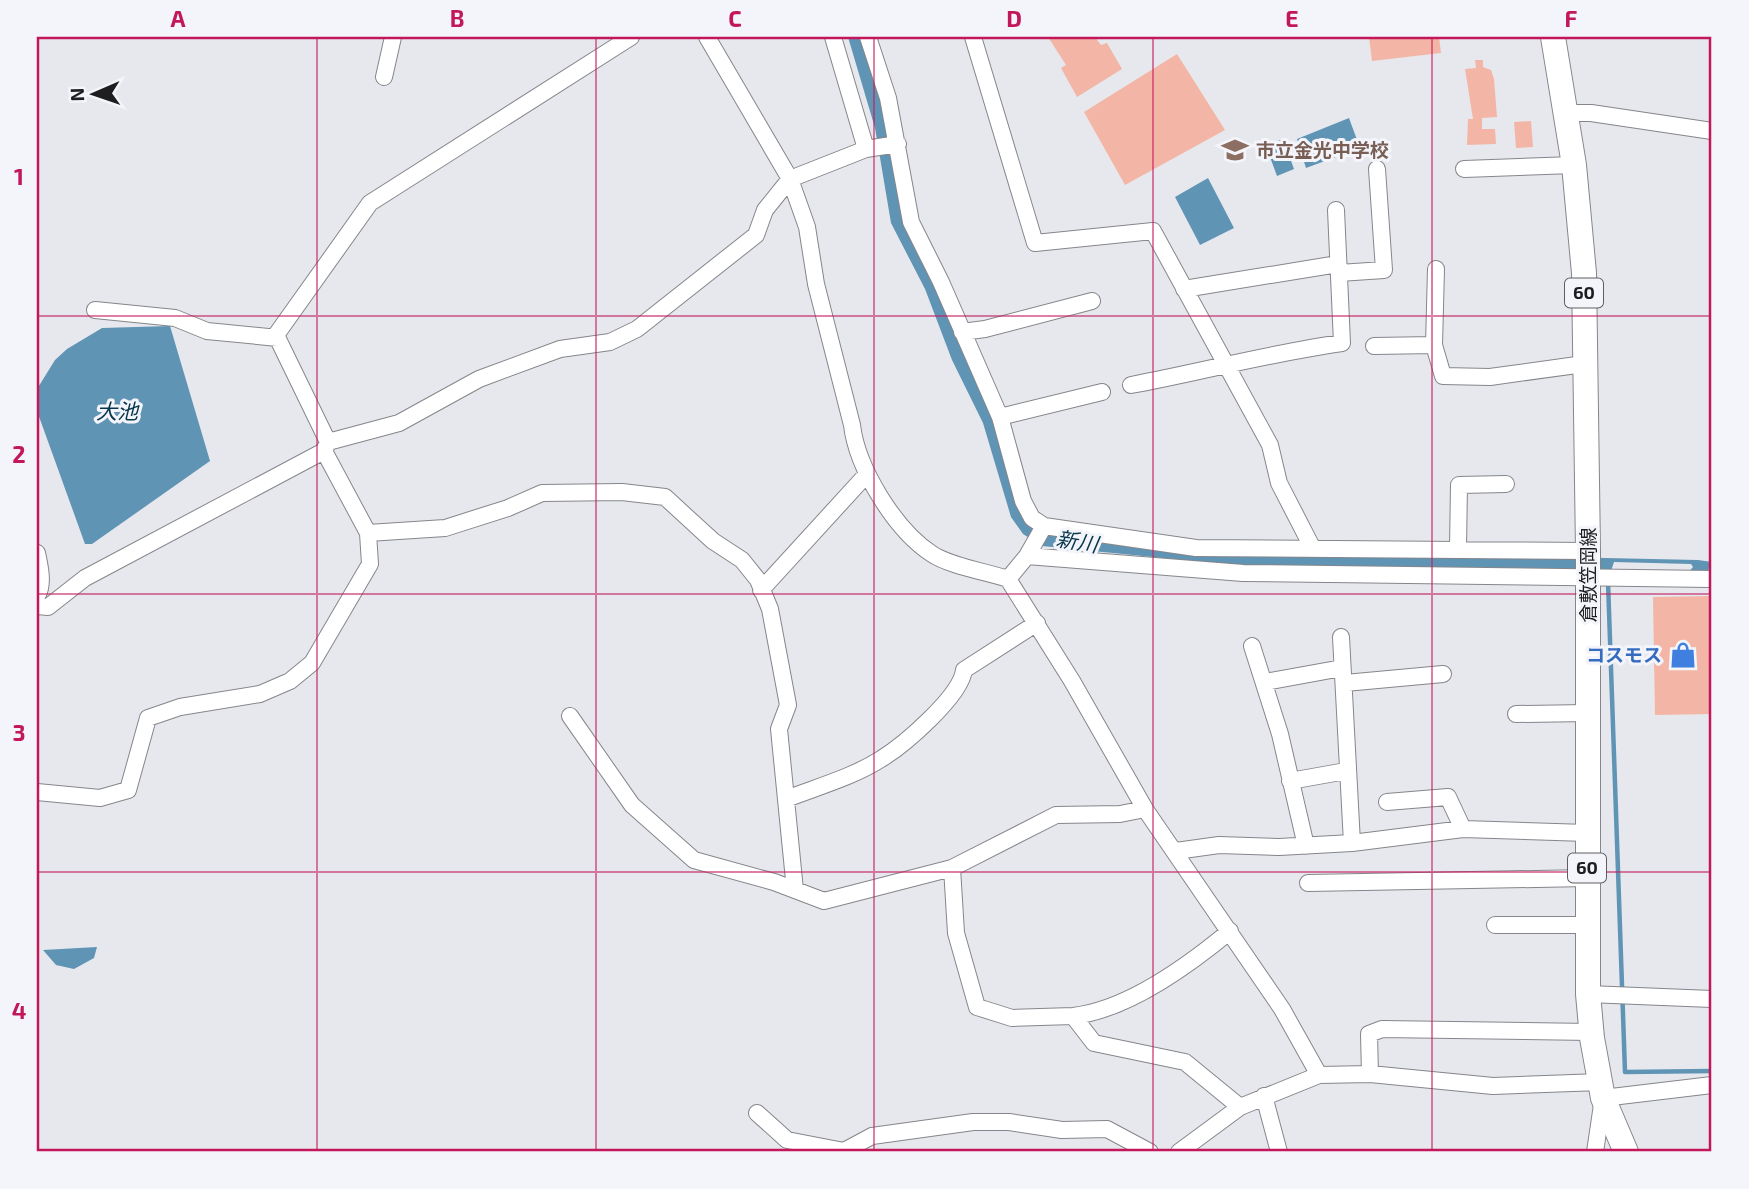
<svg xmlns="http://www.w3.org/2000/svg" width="1749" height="1189" font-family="'Exo 2','Noto Sans JP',sans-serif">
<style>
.water{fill:#5f94b5}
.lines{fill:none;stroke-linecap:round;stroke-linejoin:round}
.stream{stroke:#5f94b5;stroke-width:4.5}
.building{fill:#f3b6a6}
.street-casing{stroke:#85868b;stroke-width:18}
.primary-casing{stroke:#85868b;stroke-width:26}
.street{stroke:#fff;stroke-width:16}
.primary{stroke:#fff;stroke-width:24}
.grid{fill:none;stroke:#c2185b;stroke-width:2;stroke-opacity:0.55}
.labels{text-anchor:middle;stroke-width:6;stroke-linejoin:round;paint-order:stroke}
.shield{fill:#f4f5fa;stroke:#5e5e61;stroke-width:2}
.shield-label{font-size:18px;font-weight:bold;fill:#1e1e20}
.education-label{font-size:19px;font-weight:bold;fill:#785e54;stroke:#f4f5fa;text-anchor:start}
.street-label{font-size:19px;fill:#1e1e20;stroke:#f4f5fa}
.shop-label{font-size:19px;font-weight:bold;fill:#366cbe;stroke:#f4f5fa;text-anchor:end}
.water-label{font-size:21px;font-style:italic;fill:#06354c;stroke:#f4f5fa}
.neatline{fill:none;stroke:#c2185b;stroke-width:2.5}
.grid-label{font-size:23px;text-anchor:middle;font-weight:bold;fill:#c2185b}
</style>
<rect width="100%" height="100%" fill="#e7e8ed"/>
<path class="water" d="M848,37H862L884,101L890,141L941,289L990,412L1027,518L1147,548L1698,560L1712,562V567L1701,575H1686L1693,567L1691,564L1614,562L1611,571L1234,565L1042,546L1023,534L1011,517L983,423L952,360L925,289L891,223L875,128Z
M1349,118L1360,148L1306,168L1297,139Z
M1283,139L1294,169L1277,176L1266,146Z
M1208,178L1234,228L1200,245L1175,197Z
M170,326L210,461L92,544H85L37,411V389L55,360L67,349L102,328Z
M97,947L94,958L74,969L56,965L43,950Z"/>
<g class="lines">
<path class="stream" d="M1608,582L1625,1072L1712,1071"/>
</g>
<path class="building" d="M1048,37H1095L1101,45L1107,43L1122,69L1077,97L1061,68L1066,65Z
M1369,37H1439L1441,53L1372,61Z
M1177,54L1225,130L1125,185L1084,112Z
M1475,60H1483V67L1491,70L1494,79L1497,117L1482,118V129H1495L1496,144L1467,145L1468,119H1473L1465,69L1476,68Z
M1531,121L1533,147L1516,148L1514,122Z
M1712,596V714L1655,715L1653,597Z"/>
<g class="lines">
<g class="street-casing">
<path id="street" d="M707,37L790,179L807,227L816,284L852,425C857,468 895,530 932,554C950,566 987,572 1008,579
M868,37L888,98L911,222L941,282L1000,417L1023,501L1032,518L1044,526L1196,548L1588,551
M973,37L1035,243L1153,231L1270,445L1279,483L1312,547
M384,77L393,37
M1565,113H1591L1712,131
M866,149L898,144
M1464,169L1574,165
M1436,269L1434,345L1443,376L1490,377L1584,364
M1339,273L1384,270L1377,169
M1184,289L1338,264
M95,310L175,318L207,331L278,338
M962,332L985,329L1092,301
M1374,346L1434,345
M1131,385C1201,372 1270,353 1342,343L1336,210
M1000,417L1102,392
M328,442L276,335L370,203L631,37
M1044,526L1027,556L1008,579L1072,681L1145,809L1282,1009L1319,1075L1370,1074L1493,1086L1601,1082
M368,533L445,528L508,508L542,493L622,492L665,497L713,541L742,560L758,580L770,609L788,705L779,729L795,890
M1458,548L1459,485L1506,484
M37,553C40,567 44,584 37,596
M1027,556L1243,573L1712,579
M761,590L867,474
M37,606L48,607L85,578L324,451L328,442L399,423L479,379L560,349L610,342L637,329L756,235L765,210L790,179L866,149L833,37
M1341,637L1352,843
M1252,646L1280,734L1306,846
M1265,682L1342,668
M1345,683L1443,674
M1516,714L1588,713
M570,716L632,805L694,860L774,882L824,901L952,868L1056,815L1120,814L1145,809
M1290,781L1346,771
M37,792L100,798L128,790L148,718L180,707L260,694L290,681L312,663L370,564L368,533L324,451
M786,799C817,787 853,777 881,759C904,745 961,696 964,670L1037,623
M1387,802L1448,797L1463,829
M1176,851L1219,845L1279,847L1352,843L1463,829L1587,833
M952,868L956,933L977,1007L1012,1018L1073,1016L1094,1043L1185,1062L1240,1107
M1308,883L1587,878
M1495,925H1589
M1588,994L1712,999
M1073,1016C1128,1010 1189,965 1230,931
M1370,1074L1369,1034L1382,1029L1591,1032
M1264,1096L1279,1152
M757,1113L787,1140L844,1151L872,1136L973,1122H1009L1062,1130L1107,1129L1150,1152
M1179,1152L1240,1107L1319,1075
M1595,1152L1603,1098L1712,1085"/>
</g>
<g class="primary-casing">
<path id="primary" d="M1553,37L1574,165L1584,273L1588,551V994L1592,1038L1603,1098L1626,1152"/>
</g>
<use href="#street" class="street"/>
<use href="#primary" class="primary"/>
</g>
<path class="grid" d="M317,37V1152M596,37V1152M874,37V1152M1153,37V1152M1432,37V1152M37,316H1712M37,594H1712M37,872H1712"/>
<defs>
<g id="school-bare" transform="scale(2.1)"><path d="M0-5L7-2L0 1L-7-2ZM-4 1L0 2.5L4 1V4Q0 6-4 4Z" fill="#8d6e63" stroke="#f4f5fa" stroke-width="2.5" paint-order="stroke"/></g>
<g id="shop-bare" transform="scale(2.1)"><path d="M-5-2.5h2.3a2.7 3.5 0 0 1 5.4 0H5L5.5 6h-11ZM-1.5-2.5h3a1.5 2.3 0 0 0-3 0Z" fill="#3f7fe0" stroke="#f4f5fa" stroke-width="2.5" paint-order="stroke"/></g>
</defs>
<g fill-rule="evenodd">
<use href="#school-bare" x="1235" y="150"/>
<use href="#shop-bare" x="1683" y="655"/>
</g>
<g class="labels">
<g class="shield">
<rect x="1565" y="278.5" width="38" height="29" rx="5"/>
<rect x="1568" y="853.5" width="38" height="29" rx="5"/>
</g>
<g class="shield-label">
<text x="1584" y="299">60</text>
<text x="1587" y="874">60</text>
</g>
<g class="education-label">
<text x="1256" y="157">市立金光中学校</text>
</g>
<g class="street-label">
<text transform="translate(1588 575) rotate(-90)" y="7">倉敷笠岡線</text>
</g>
<g class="shop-label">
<text x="1662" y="662">コスモス</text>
</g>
<g class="water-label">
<text x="117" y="419">大池</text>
<text transform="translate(1077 542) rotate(9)" y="7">新川</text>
</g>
</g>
<rect width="1749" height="1189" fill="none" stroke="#f4f5fa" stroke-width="77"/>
<g transform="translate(94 94) rotate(268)" stroke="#f4f5fa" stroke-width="5" paint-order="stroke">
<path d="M0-5L12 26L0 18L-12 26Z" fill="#1e1e20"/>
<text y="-10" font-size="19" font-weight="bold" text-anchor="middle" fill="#1e1e20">N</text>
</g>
<rect x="38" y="38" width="1672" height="1112" class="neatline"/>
<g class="grid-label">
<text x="178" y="27">A</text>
<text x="457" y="27">B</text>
<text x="735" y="27">C</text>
<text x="1014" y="27">D</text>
<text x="1292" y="27">E</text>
<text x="1571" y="27">F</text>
<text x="19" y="185">1</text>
<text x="19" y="463">2</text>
<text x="19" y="741">3</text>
<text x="19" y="1019">4</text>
</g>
</svg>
